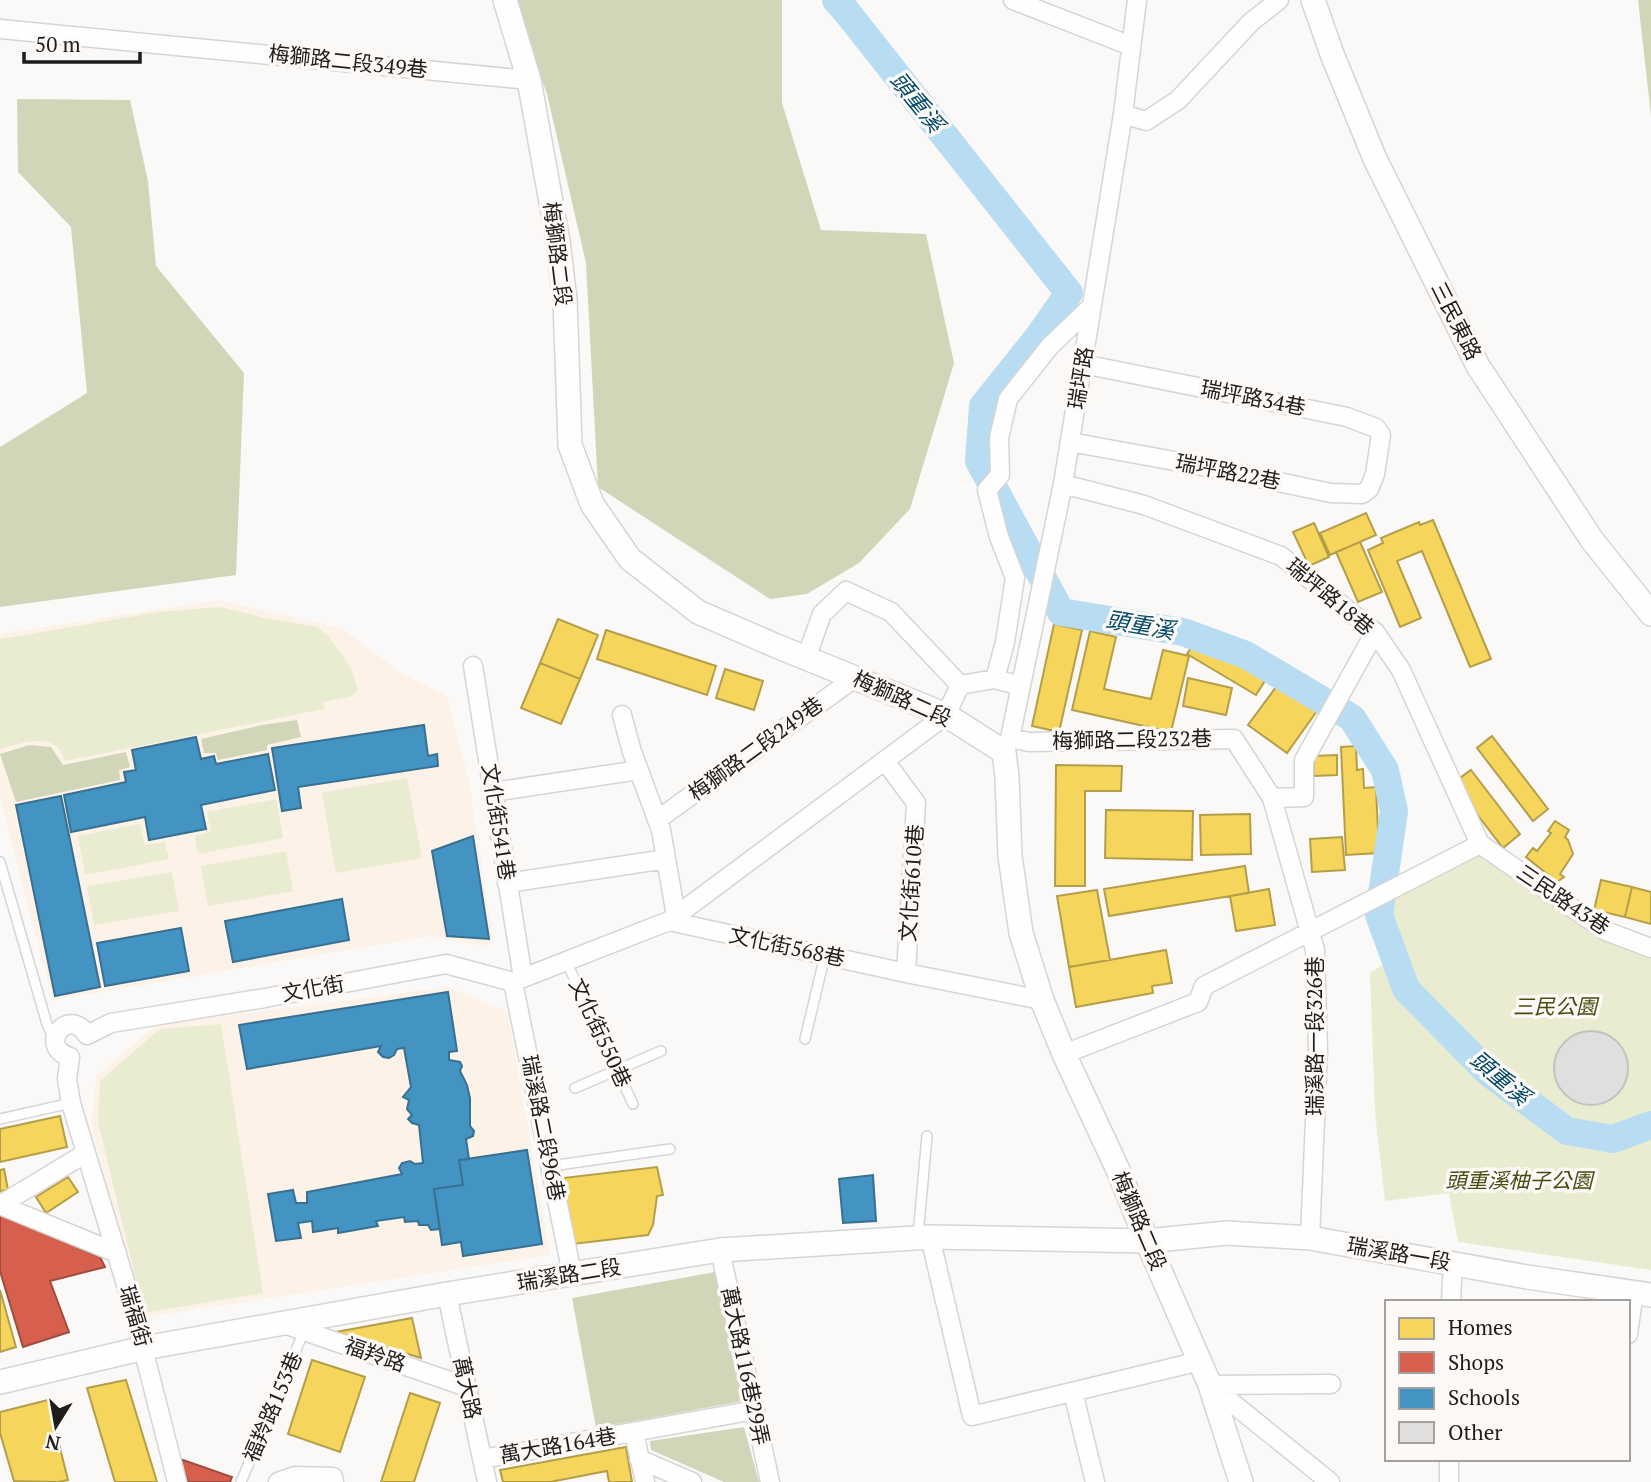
<svg xmlns="http://www.w3.org/2000/svg" width="1651" height="1482" font-family="'PT Serif','Noto Sans TC',serif">
<style>
.education{fill:#fcf2e7}
.green{fill:#e9ecd0}
.forest{fill:#d2d6b9}
.homes{fill:#f6d55c;stroke:#b59e49;stroke-width:2}
.shops{fill:#d6604d;stroke:#9f4c3e;stroke-width:2}
.schools{fill:#4393c3;stroke:#387091;stroke-width:2}
.lines{fill:none;stroke-linecap:round;stroke-linejoin:round}
.river{stroke:#b8ddf2;stroke-width:28}
.building{fill:#e1dfde;stroke:#c3c1c1;stroke-width:2}
.service-casing{stroke:#d6d5d4;stroke-width:12}
.minor-casing{stroke:#d6d5d4;stroke-width:21}
.tertiary-casing{stroke:#d6d5d4;stroke-width:26}
.service{stroke:#fefefe;stroke-width:9}
.minor{stroke:#fefefe;stroke-width:18}
.tertiary{stroke:#fefefe;stroke-width:23}
.labels{text-anchor:middle;stroke-width:7;stroke-linejoin:round;paint-order:stroke}
.street-label{font-size:21px;fill:#1e1d1c;stroke:#fcf9f6}
.park-label{font-size:21px;font-style:italic;fill:#474c11;stroke:#fcf9f6}
.water-label{font-size:23px;font-style:italic;fill:#024a68;stroke:#fcf9f6}
</style>
<rect width="100%" height="100%" fill="#fbf9f7"/>
<path class="education" d="M218,600L341,628L401,673L447,696L469,780L493,941L482,946L430,936L53,1000L0,800V634Z
M448,987L508,1012L550,1255L140,1318L91,1123L97,1075L157,1025Z"/>
<path class="green" d="M221,607L265,618L317,627L329,637L351,668L358,689L352,696L323,702L324,709L65,761C62,755 61,749 56,746C41,735 16,745 0,749V639L159,612Z
M407,778L422,858L336,873L322,793Z
M276,799L283,838L198,854L195,836L211,832L207,812Z
M140,824L145,845L165,842L169,859L85,875L78,836Z
M1480,844L1651,954V1270L1458,1242L1449,1193L1385,1201L1375,1113L1370,973L1395,957L1379,915L1383,891Z
M286,851L293,891L208,906L201,866Z
M172,872L179,911L94,925L87,886Z
M221,1024L263,1293L144,1313L98,1122L100,1081L160,1029Z"/>
<path class="forest" d="M513,0H782V103L821,230L926,234L954,363L910,509L859,563L807,594L770,599L598,487L586,263L547,94Z
M1638,0H1651V116Z
M17,99L130,100L148,181L156,266L244,373L236,575L0,607V447L87,393L71,227L18,172Z
M297,720L301,737L267,745V750L218,760L216,753H204L201,739L262,725Z
M29,745L51,747L63,765L126,752L130,767L119,770L120,780L16,802L0,754Z
M715,1272L743,1401L596,1428L572,1298Z
M744,1427L759,1482H724L651,1450L650,1441Z"/>
<path class="homes" d="M1366,513L1376,535L1330,555L1320,533Z
M1433,520L1491,659L1470,667L1422,551L1397,561L1421,618L1400,627L1368,550L1383,543L1381,538L1419,522L1420,525Z
M1314,523L1329,557L1309,566L1293,532Z
M1360,542L1382,592L1358,602L1336,552Z
M558,619L598,635L580,679L540,663Z
M1054,624L1082,630L1059,732L1032,726Z
M606,630L716,666L707,695L597,659Z
M1090,631L1116,637L1104,689L1151,699L1163,650L1189,656L1171,732L1072,710Z
M1196,641L1247,660L1270,673L1256,695L1187,654Z
M540,663L580,679L561,724L521,708Z
M725,669L763,681L754,710L716,698Z
M1188,678L1232,688L1226,715L1183,706Z
M1279,683L1317,711L1287,753L1248,725Z
M1492,736L1548,809L1533,821L1477,748Z
M1356,746L1357,770L1363,769L1364,788L1376,787L1379,853L1346,855L1341,747Z
M1337,755V775L1314,776L1313,756Z
M1056,765L1122,766L1121,791H1085V886H1055Z
M1471,770L1520,834L1503,848L1453,783Z
M1106,810L1193,811L1192,860L1105,858Z
M1250,814L1251,854L1201,855L1200,815Z
M1555,821L1569,830L1565,837L1568,840L1573,854L1560,874L1564,877L1557,882L1526,857L1533,848L1537,851L1551,833L1548,831Z
M1342,837L1345,870L1312,872L1310,839Z
M1245,866L1249,893L1109,916L1104,889Z
M1601,880L1632,887L1625,917L1594,910Z
M1632,887L1651,892V924L1625,917Z
M1269,889L1275,925L1236,931L1230,896Z
M1097,890L1110,960L1069,967L1057,896Z
M1166,950L1172,983L1152,986L1153,993L1076,1007L1069,967Z
M60,1116L67,1147L0,1162V1129Z
M657,1167L663,1195L657,1196L653,1225L648,1235L573,1244L563,1178Z
M4,1169L8,1190L0,1191V1170Z
M68,1177L78,1192L46,1213L36,1197Z
M0,1290L16,1347L0,1352Z
M412,1318L421,1358L336,1332Z
M312,1360L365,1377L340,1452L288,1434Z
M126,1380L157,1482H115L87,1388Z
M410,1393L440,1403L414,1482H381Z
M48,1400L68,1480L58,1482L14,1481L0,1433V1412Z
M626,1447L632,1482H609L607,1471L550,1482H503L500,1470Z"/>
<path class="shops" d="M0,1214L100,1257L105,1267L50,1281L69,1332L23,1347L0,1271Z
M183,1460L232,1477L230,1482H188L182,1465Z"/>
<path class="schools" d="M424,725L428,756L437,754L438,766L298,787L301,808L282,811L272,748Z
M196,737L201,759L214,756L216,764L268,754L275,790L201,805L206,829L149,840L145,817L71,832L64,795L126,782L124,772L136,770L132,750Z
M61,796L100,987L55,996L16,805Z
M473,836L489,939L447,936L432,851Z
M342,899L349,940L233,962L225,921Z
M181,928L189,971L105,986L97,943Z
M448,992L457,1051L449,1052V1060L460,1062L462,1066L460,1071L467,1085L470,1098V1126L474,1131L473,1136L466,1139L469,1159L459,1160L463,1185L434,1189L440,1229L431,1230L428,1225H419L418,1221L405,1222L404,1217L376,1221L378,1226L338,1233V1228L313,1232L312,1221L298,1223L301,1238L276,1241L268,1194L293,1190L296,1203H307V1192L402,1174L399,1168L402,1163L410,1161L415,1164L423,1163L419,1125L412,1123L408,1119L412,1115L407,1109L409,1100L403,1097L411,1087L404,1048L397,1049L394,1055L389,1058L383,1057L378,1052L381,1046L247,1069L239,1025Z
M527,1150L542,1244L463,1256L461,1242L442,1245L434,1189L463,1185L459,1160Z
M873,1175L876,1221L843,1223L839,1179Z"/>
<g class="lines">
<path class="river" d="M836,0L846,11L1069,293L1039,336L983,406L979,461L1061,612L1183,632L1246,655L1352,718L1385,770L1394,811L1379,915L1406,989L1489,1073L1567,1131L1613,1139L1651,1125"/>
</g>
<path class="building" d="M1554 1068a37 37 0 1 1 74 0a37 37 0 1 1-74 0Z"/>
<g class="lines">
<g class="service-casing">
<path id="service" d="M0,862L47,1024L53,1038
M566,961L633,1104
M805,1039L825,955
M575,1088L661,1051
M0,1119L71,1103
M551,1166L670,1149
M918,1236L927,1136
M241,1482L304,1331"/>
</g>
<g class="minor-casing">
<path id="minor" d="M1013,0L1131,46
M0,29L529,80
M1123,114L1146,121L1178,100L1251,22L1279,0
M1070,442L1202,466L1331,493L1362,494L1369,489L1375,474L1381,435L1376,428L1347,417L1083,364
M1063,484L1144,505L1281,556L1375,632L1401,670L1480,844
M473,666L523,978
M995,679L1005,642L1015,578L999,537L987,490L1000,475L999,438L1008,399L1050,346L1092,306
M960,685L995,679L1021,686
M622,715L632,752L661,830L676,916
M1010,738L1029,742L1234,739L1272,798L1304,797V760L1375,632
M1004,752L1010,738L1063,484L1123,114L1137,0
M885,761L916,803L906,973
M493,792L639,770
M1272,798L1315,950L1318,1050L1310,1238
M657,820L855,678
M1480,844L1606,931L1651,948
M507,883L666,859
M669,921L906,973L1042,1000
M513,982L572,1274
M87,1035L111,1023L265,998L446,964L513,982L523,978L669,921L946,715L960,685L891,612L846,591L822,614L806,658
M1064,1054L1198,1002L1204,986L1480,844
M70,1057C36,1046 69,1005 87,1035
M86,1153L131,1301L177,1482
M0,1205L86,1153L71,1103L67,1079L70,1057
M0,1205L117,1253
M930,1237L972,1416L1200,1361
M720,1250L770,1482
M447,1294L487,1482
M1451,1302L1453,1263
M284,1324L467,1387
M1628,1334L1634,1292
M1210,1385L1330,1482
M1210,1385L1331,1384
M1073,1392L1095,1482
M634,1433L645,1482
M482,1459L755,1410
M639,1459L692,1482
M1449,1459V1482
M278,1482L295,1476L333,1477L334,1482"/>
</g>
<g class="tertiary-casing">
<path id="tertiary" d="M505,0L529,80L558,241L565,300L570,445L592,504L630,559L698,612L774,645L946,715L1004,752L1007,777L1010,856L1021,933L1042,1000L1064,1054L1118,1170L1147,1241L1210,1385L1241,1482
M1313,0L1332,54L1375,159L1478,366L1592,540L1651,614
M0,1382L144,1348L447,1294L720,1250L930,1237L1147,1241L1227,1233L1310,1238L1527,1277L1651,1295"/>
</g>
<use href="#service" class="service"/>
<use href="#minor" class="minor"/>
<use href="#tertiary" class="tertiary"/>
</g>
<g class="labels">
<g class="street-label">
<text transform="translate(348 62) rotate(6)" y="7">梅獅路二段349巷</text>
<text transform="translate(557 254) rotate(83)" y="7">梅獅路二段</text>
<text transform="translate(1456 321) rotate(63)" y="7">三民東路</text>
<text transform="translate(1081 378) rotate(-81)" y="7">瑞坪路</text>
<text transform="translate(1253 398) rotate(11)" y="7">瑞坪路34巷</text>
<text transform="translate(1228 472) rotate(11)" y="7">瑞坪路22巷</text>
<text transform="translate(1330 597) rotate(40)" y="7">瑞坪路18巷</text>
<text transform="translate(902 699) rotate(24)" y="7">梅獅路二段</text>
<text transform="translate(1132 740) rotate(-1)" y="7">梅獅路二段232巷</text>
<text transform="translate(756 749) rotate(-36)" y="7">梅獅路二段249巷</text>
<text transform="translate(498 822) rotate(81)" y="7">文化街541巷</text>
<text transform="translate(912 883) rotate(-86)" y="7">文化街610巷</text>
<text transform="translate(1563 900) rotate(34)" y="7">三民路43巷</text>
<text transform="translate(787 947) rotate(12)" y="7">文化街568巷</text>
<text transform="translate(313 989) rotate(-10)" y="7">文化街</text>
<text transform="translate(600 1033) rotate(65)" y="7">文化街550巷</text>
<text transform="translate(1315 1036) rotate(-90)" y="7">瑞溪路一段326巷</text>
<text transform="translate(543 1128) rotate(79)" y="7">瑞溪路二段96巷</text>
<text transform="translate(1139 1221) rotate(67)" y="7">梅獅路二段</text>
<text transform="translate(1399 1254) rotate(10)" y="7">瑞溪路一段</text>
<text transform="translate(569 1275) rotate(-9)" y="7">瑞溪路二段</text>
<text transform="translate(135 1316) rotate(74)" y="7">瑞福街</text>
<text transform="translate(375 1355) rotate(19)" y="7">福羚路</text>
<text transform="translate(745 1366) rotate(78)" y="7">萬大路116巷29弄</text>
<text transform="translate(467 1388) rotate(78)" y="7">萬大路</text>
<text transform="translate(273 1407) rotate(-67)" y="7">福羚路153巷</text>
<text transform="translate(558 1446) rotate(-10)" y="7">萬大路164巷</text>
</g>
<g class="park-label">
<text x="1555" y="1014">三民公園</text>
<text x="1519" y="1188">頭重溪柚子公園</text>
</g>
<g class="water-label">
<text transform="translate(917 102) rotate(51)" y="8">頭重溪</text>
<text transform="translate(1140 625) rotate(10)" y="8">頭重溪</text>
<text transform="translate(1500 1078) rotate(40)" y="8">頭重溪</text>
</g>
</g>
<rect x="1385" y="1300" width="245" height="161" fill="#fcf9f6" stroke="#a3a19f" stroke-width="2"/>
<rect x="1399" y="1318" width="35" height="21" fill="#f6d55c" stroke="#a3a19f" stroke-width="2"/>
<text x="1448" y="1335" font-size="21" fill="#1e1d1c">Homes</text>
<rect x="1399" y="1352" width="35" height="21" fill="#d6604d" stroke="#a3a19f" stroke-width="2"/>
<text x="1448" y="1370" font-size="21" fill="#1e1d1c">Shops</text>
<rect x="1399" y="1388" width="35" height="21" fill="#4393c3" stroke="#a3a19f" stroke-width="2"/>
<text x="1448" y="1405" font-size="21" fill="#1e1d1c">Schools</text>
<rect x="1399" y="1422" width="35" height="21" fill="#e1dfde" stroke="#a3a19f" stroke-width="2"/>
<text x="1448" y="1440" font-size="21" fill="#1e1d1c">Other</text>
<g transform="translate(56 1426) rotate(191)" stroke="#fcf9f6" stroke-width="5" paint-order="stroke">
<path d="M0-5L12 26L0 18L-12 26Z" fill="#1e1d1c"/>
<text y="-10" font-size="19" font-weight="bold" text-anchor="middle" fill="#1e1d1c">N</text>
</g>
<path d="M24 52v10h116v-10" fill="none" stroke="#1e1d1c" stroke-width="3.5"/>
<text x="35" y="52" font-size="21" fill="#1e1d1c" stroke="#fcf9f6" stroke-width="5" paint-order="stroke">50 m</text>
</svg>
